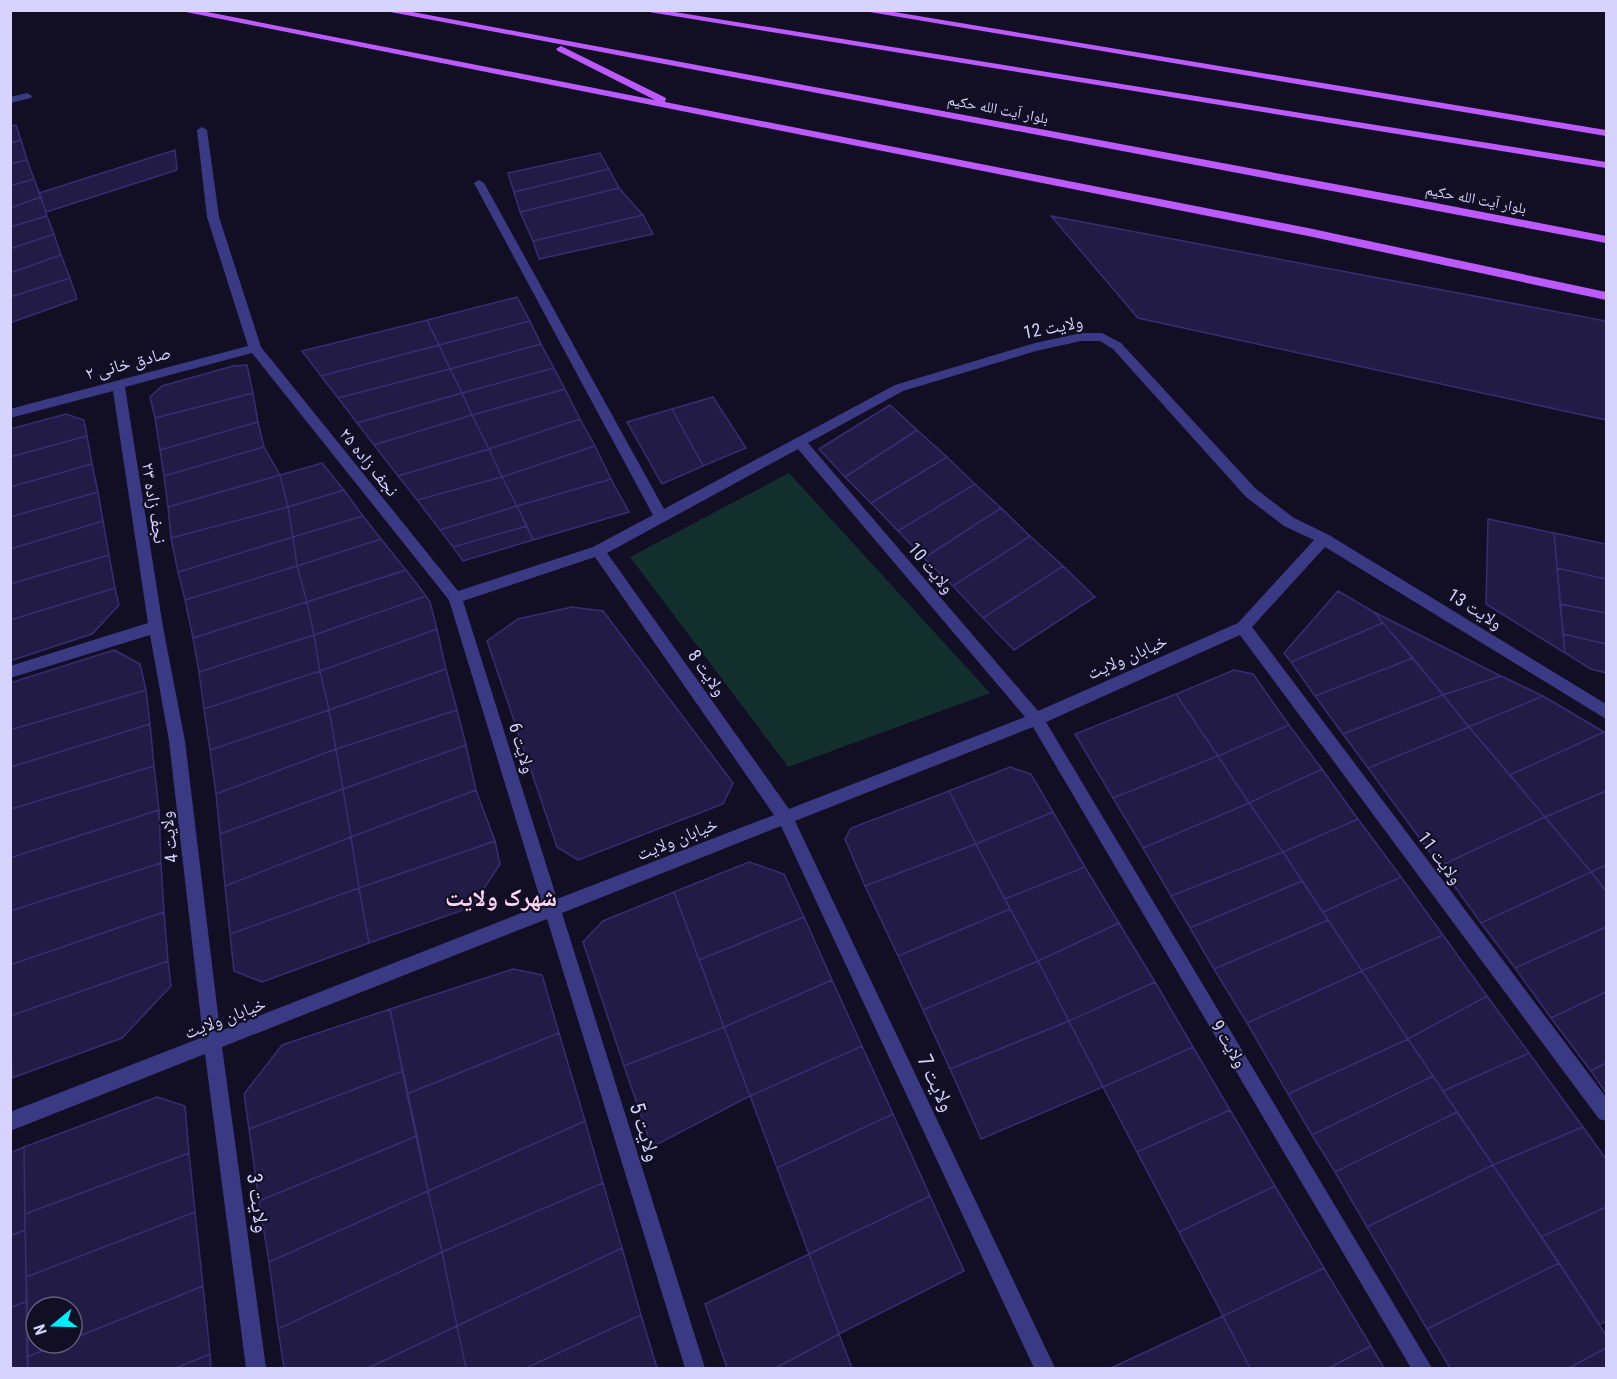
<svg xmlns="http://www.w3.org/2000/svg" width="1617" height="1379" font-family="'Roboto Condensed','Noto Naskh Arabic',sans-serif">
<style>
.green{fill:#122f2d}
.building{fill:#221b46;stroke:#382d72;stroke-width:1.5}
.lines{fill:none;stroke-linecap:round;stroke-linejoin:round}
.minor{fill:#3a3a84;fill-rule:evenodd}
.major{fill:#bc5aff;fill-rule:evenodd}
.labels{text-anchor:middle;stroke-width:4.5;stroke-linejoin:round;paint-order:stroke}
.far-street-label{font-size:15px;fill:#d7d3ff;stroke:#120f25}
.street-label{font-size:18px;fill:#d7d3ff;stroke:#120f25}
.near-street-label{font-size:21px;fill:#d7d3ff;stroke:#120f25}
.district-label{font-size:24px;font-weight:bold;fill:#ffd5f1;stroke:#120f25}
</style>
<rect width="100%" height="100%" fill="#120f25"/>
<path class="green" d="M789,473L990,693L788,767L630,557Z"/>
<path class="building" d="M16,125L21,140L10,143V126Z
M21,140L27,160L10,164V143Z
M175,150L177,170L46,212L39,193Z
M600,153L609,169L514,192L508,173Z
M27,160L34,179L10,186V164Z
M609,169L619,188L520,212L514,192Z
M34,179L41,197L10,208V186Z
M619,188L643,215L533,241L520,212Z
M41,197L47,216L10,227V208Z
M643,215L653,234L539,259L533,241Z
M47,216L54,234L10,249V227Z
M1051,216L1606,321V420L1138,318Z
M54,234L61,255L10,273V249Z
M61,255L70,278L10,297V273Z
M70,278L77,299L10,323V297Z
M517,297L530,321L439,345L427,320Z
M427,320L439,345L321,376L302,351Z
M530,321L541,344L450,369L439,345Z
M541,344L554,368L462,393L450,369Z
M439,345L450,369L338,398L321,376Z
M247,365L253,393L155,418L150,397L162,386L233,366Z
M554,368L565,389L472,415L462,393Z
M450,369L462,393L357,423L338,398Z
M565,389L580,419L489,449L472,415Z
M253,393L258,422L160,450L155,418Z
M462,393L472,415L374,445L357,423Z
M713,397L746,448L703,466L672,409Z
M890,405L917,430L845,477L819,449Z
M672,409L703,466L662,484L627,422Z
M66,414L84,420L87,436L10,457V429Z
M472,415L489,449L398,476L374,445Z
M580,419L595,446L502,477L489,449Z
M258,422L264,447L164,476L160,450Z
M917,430L947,457L871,503L845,477Z
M87,436L92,464L10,487V457Z
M595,446L611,479L517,506L502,477Z
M264,447L280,475L168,507L164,476Z
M489,449L502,477L417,500L398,476Z
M947,457L975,484L898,531L871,503Z
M322,463L344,490L288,507L280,475Z
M92,464L98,492L10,517V487Z
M280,475L288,507L171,538L168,507Z
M502,477L517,506L440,530L417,500Z
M611,479L629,512L533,540L517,506Z
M975,484L1001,508L924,558L898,531Z
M344,490L363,516L293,537L288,507Z
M98,492L103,521L10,549V517Z
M517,506L527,526L453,547L440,530Z
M288,507L293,537L178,572L171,538Z
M1001,508L1030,536L953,586L924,558Z
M363,516L381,539L297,566L293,537Z
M1488,519L1554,533L1565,653L1486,604Z
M103,521L109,555L10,584V549Z
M527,526L533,540L463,561L453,547Z
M1554,533L1606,544V579L1557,568Z
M1030,536L1063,566L983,618L953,586Z
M293,537L297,566L185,600L178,572Z
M381,539L406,570L307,602L297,566Z
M109,555L115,588L10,620V584Z
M297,566L307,602L193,638L185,600Z
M1063,566L1095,597L1014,650L983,618Z
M1557,568L1606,579V613L1560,604Z
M406,570L426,596L314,635L307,602Z
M115,588L119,605L92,634L10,661V620Z
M1338,591L1374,612L1383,623L1291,662L1284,653Z
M426,596L430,602L437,629L320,671L314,635Z
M307,602L314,635L199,672L193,638Z
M1560,604L1606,613V644L1563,634Z
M572,607L603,611L733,783L723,804L578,860L557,847L487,641L518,619Z
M1374,612L1501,676L1443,695Z
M1383,623L1413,658L1315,696L1291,662Z
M437,629L446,669L329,710L320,671Z
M1563,634L1606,644V673L1591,669L1565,653Z
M314,635L320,671L204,709L199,672Z
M114,650L140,664L146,690L10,730V683Z
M1413,658L1443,695L1343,734L1315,696Z
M446,669L457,710L336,749L329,710Z
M1234,670L1253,674L1289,725L1218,756L1176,694Z
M320,671L329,710L210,750L204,709Z
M1501,676L1543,696L1469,727L1443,695Z
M146,690L150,724L11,767L10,730Z
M1176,694L1218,756L1113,798L1075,734Z
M1443,695L1469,727L1368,768L1343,734Z
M1543,696L1604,732L1510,775L1469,727Z
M329,710L336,749L216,794L210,750Z
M457,710L466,745L343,789L336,749Z
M150,724L154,766L11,809V767Z
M1289,725L1322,769L1249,803L1218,756Z
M1469,727L1545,817L1440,866L1368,768Z
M1604,732L1606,734V791L1545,817L1510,775Z
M466,745L476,790L351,837L343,789Z
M336,749L343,789L220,834L216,794Z
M1218,756L1249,803L1143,848L1113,798Z
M154,766L159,810L10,858L11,809Z
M1010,767L1031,774L1053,812L976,844L949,791Z
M1322,769L1358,819L1283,852L1249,803Z
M343,789L351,837L225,886L220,834Z
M476,790L495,841L359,888L351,837Z
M949,791L976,844L865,886L845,839L851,828Z
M1606,791V865L1591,872L1545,817Z
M1249,803L1283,852L1171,896L1143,848Z
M159,810L161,863L10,911V858Z
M1053,812L1085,867L1005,899L976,844Z
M1545,817L1591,872L1481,923L1440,866Z
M1358,819L1401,877L1323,912L1283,852Z
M351,837L359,888L230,934L225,886Z
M495,841L500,864L472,907L369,943L359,888Z
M976,844L1010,909L898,956L865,886Z
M1283,852L1302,881L1190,928L1171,896Z
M749,862L784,874L804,917L699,960L674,892Z
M161,863L164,912L10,965V911Z
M1606,865V891L1591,872Z
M1085,867L1119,923L1038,961L1005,899Z
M1591,872L1606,891V927L1515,968L1481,923Z
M1401,877L1443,935L1362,971L1323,912Z
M1302,881L1328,920L1214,969L1190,928Z
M359,888L369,943L262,982L234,971L230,934Z
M674,892L724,1027L624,1066L583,942L603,921Z
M1010,909L1038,961L923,1010L898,956Z
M164,912L168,961L10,1016V965Z
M804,917L832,980L724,1027L699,960Z
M1328,920L1362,971L1247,1023L1214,969Z
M1119,923L1155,982L1069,1021L1038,961Z
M1606,927V992L1551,1018L1515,968Z
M1443,935L1487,996L1408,1039L1362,971Z
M168,961L171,986L122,1038L12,1078L10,1016Z
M1038,961L1069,1021L950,1069L923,1010Z
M513,969L542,975L559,1033L407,1094L390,1009Z
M1362,971L1408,1039L1288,1094L1247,1023Z
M832,980L862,1046L750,1096L724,1027Z
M1155,982L1193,1047L1103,1087L1069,1021Z
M1606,992V1063L1591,1071L1551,1018Z
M1487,996L1529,1053L1443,1091L1408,1039Z
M390,1009L403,1071L249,1129L244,1094L282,1045Z
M1069,1021L1103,1087L981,1139L950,1069Z
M724,1027L750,1096L652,1147L624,1066Z
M559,1033L585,1121L428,1191L407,1094Z
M1408,1039L1433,1076L1312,1135L1288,1094Z
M862,1046L893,1114L777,1168L750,1096Z
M1193,1047L1230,1110L1137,1152L1103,1087Z
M1529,1053L1583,1127L1493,1165L1443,1091Z
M1606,1063V1093L1591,1071Z
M403,1071L417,1136L259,1201L249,1129Z
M1433,1076L1457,1112L1335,1172L1312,1135Z
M157,1097L185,1106L189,1153L25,1214L24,1147Z
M1230,1110L1275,1186L1179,1232L1137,1152Z
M1457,1112L1493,1165L1367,1227L1335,1172Z
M893,1114L930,1196L809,1254L777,1168Z
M585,1121L603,1183L442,1252L428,1191Z
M1583,1127L1606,1159V1207L1541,1237L1493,1165Z
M417,1136L428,1191L269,1262L259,1201Z
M24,1147L25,1230L10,1236V1153Z
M189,1153L195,1212L26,1277L25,1214Z
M1493,1165L1559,1263L1427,1329L1367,1227Z
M603,1183L622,1248L457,1326L442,1252Z
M1275,1186L1324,1268L1223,1316L1179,1232Z
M428,1191L442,1252L278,1329L269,1262Z
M930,1196L964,1271L839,1334L809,1254Z
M1606,1207V1321L1600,1325L1541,1237Z
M195,1212L203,1286L72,1339V1307H36V1343H62L27,1357L26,1277Z
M25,1230L27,1301L10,1308V1236Z
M622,1248L641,1315L526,1368H466L457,1326Z
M442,1252L457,1326L368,1368H284L278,1329Z
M809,1254L839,1334L776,1368H727L705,1304Z
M1559,1263L1606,1335V1348L1569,1368H1450L1427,1329Z
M1324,1268L1371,1346L1329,1368H1250L1223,1316Z
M203,1286L210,1354L176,1368H28L27,1357L62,1343H72V1339Z
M27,1301L28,1368H10V1308Z
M641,1315L657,1368H526Z
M1223,1316L1250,1368H1111Z
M457,1326L466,1368H368Z
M839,1334L852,1368H776Z
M1371,1346L1384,1368H1329Z
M1606,1348V1368H1569Z
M210,1354L211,1368H176Z"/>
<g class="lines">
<path class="minor" d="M27,93L32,96L31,98L10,103V97Z
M202,127L207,130L219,217L261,347L458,591L593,547L653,515L474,183L479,180L484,183L664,509L895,385L1035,343L1081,333H1102L1121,343L1256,489L1294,518L1329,535L1606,704V719L1325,547L1252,627L1606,1097V1121L1599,1119L1240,635L1046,722L1432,1368H1411L1033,727L795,821L1055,1368H1034L781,826L562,913L705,1368H685L547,919L222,1047L266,1368H246L205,1054L10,1131V1112L203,1037L169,741L150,635L10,678V666L148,623L113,391L10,418V409L248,346L207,217L197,130ZM1081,341H1100L1113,349L1246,497L1284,526L1314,540L1238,623L1038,711L808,443L903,391L1036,351ZM252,353L449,600L542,905L220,1031L185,741L163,627L125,387ZM798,449L1025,717L789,809L607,553ZM595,557L774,815L557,899L463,601Z"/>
<path class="major" d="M176,10H197L655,100L558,51L556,49L561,46L666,98L665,102L1308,228L1606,292V300L1308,236Z
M380,10H402L1410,198L1606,236V243Z
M637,10H662L1606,162V168Z
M858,10H882L1606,130V136Z"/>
</g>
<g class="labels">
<g class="far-street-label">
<text transform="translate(998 109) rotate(11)" y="5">بلوار آیت الله حکیم</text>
<text transform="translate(1476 199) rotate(11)" y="5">بلوار آیت الله حکیم</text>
</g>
<g class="street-label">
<text transform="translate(1053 327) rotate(-11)" y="6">ولایت 12</text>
<text transform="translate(128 363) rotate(-15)" y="6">صادق خانی ۲</text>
<text transform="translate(369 462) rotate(51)" y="6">نجف زاده ۲۵</text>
<text transform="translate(154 503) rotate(81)" y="6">نجف زاده ۲۳</text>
<text transform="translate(931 568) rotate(50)" y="6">ولایت 10</text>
<text transform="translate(1475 609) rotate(32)" y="6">ولایت 13</text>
<text transform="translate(1127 657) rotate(-24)" y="6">خیابان ولایت</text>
<text transform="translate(707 673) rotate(55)" y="6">ولایت 8</text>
<text transform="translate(522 748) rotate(73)" y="6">ولایت 6</text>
<text transform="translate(169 837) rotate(-97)" y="6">ولایت 4</text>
<text transform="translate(677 839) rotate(-22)" y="6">خیابان ولایت</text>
<text transform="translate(1440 858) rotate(53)" y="6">ولایت 11</text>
<text transform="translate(225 1018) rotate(-21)" y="6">خیابان ولایت</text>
<text transform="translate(1229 1044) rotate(59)" y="6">ولایت 9</text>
</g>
<g class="near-street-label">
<text transform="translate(936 1083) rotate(65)" y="7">ولایت 7</text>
<text transform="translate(645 1132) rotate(73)" y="7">ولایت 5</text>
<text transform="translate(258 1203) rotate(82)" y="7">ولایت 3</text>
</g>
<g class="district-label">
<text x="501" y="906">شهرک ولایت</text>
</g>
</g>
<rect width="1617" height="1379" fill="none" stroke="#d7d3ff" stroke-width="24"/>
<g transform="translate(54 1325) rotate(251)"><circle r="28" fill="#120f25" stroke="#615d7c" stroke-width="1.5"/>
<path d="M0-4.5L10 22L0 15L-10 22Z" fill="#00ecfe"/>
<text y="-9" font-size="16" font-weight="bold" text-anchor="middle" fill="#d7d3ff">N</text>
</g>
</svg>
